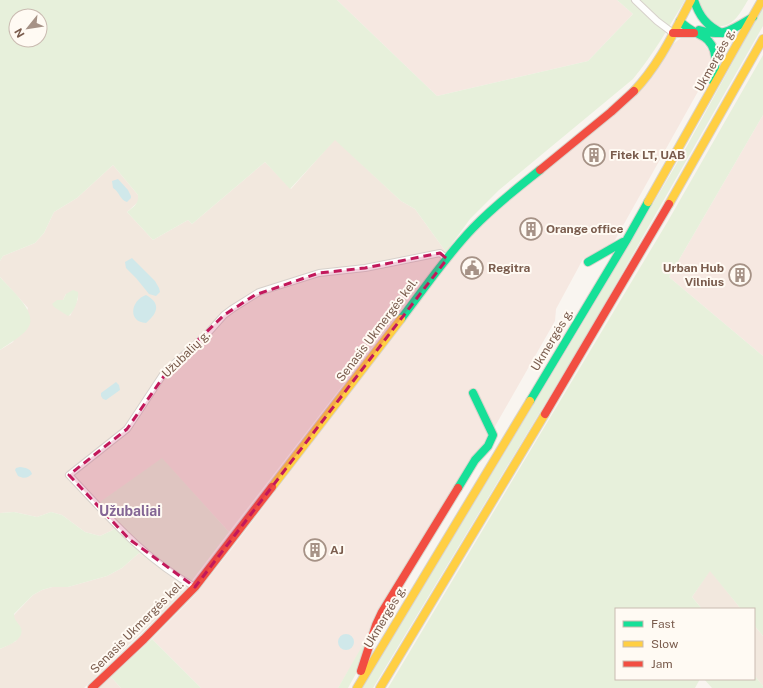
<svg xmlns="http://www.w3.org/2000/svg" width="763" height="688" font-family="'Public Sans',sans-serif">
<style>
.residential{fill:#f2e8de;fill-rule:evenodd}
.commercial{fill:#f6e8e1}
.green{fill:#e7f0db;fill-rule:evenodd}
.water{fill:#d0e8ea}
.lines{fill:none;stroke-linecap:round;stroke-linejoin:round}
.street-casing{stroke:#d7d1cb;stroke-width:8}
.fast-casing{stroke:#d9d2cb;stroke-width:10}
.slow-casing{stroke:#d9d2cb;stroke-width:10}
.jam-casing{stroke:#d9d2cb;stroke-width:10}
.street{stroke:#fefefd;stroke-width:6}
.fast{stroke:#16e098;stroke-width:8}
.slow{stroke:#ffcf43;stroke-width:8}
.jam{stroke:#f24e42;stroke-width:8}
.marked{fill:#c2185b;fill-opacity:0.2;stroke:#c2185b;stroke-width:3;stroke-dasharray:8 5;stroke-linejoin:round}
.labels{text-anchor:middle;stroke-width:4;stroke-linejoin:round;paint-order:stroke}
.street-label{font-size:12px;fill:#7a5c4d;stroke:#fffaf3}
.poi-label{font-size:12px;font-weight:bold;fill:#7a5c4d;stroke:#fffaf3;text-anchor:start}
.quarter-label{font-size:14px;font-weight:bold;fill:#846695;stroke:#fffaf3}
</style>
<rect width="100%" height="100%" fill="#f9f5f0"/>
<path class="residential" d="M335,139L401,201L415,209L446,252L229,532L162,459L100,503L120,525L115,529L100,536L85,532L62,515L51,512L37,517L14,512L0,513V350L13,342L28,308L0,277V261L3,256L35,243L44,233L54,212L77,198L113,165L138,195L139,200L137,203L127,212L153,240L188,220L192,224L265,162L291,189ZM66,294H78V299L70,316L57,300H63Z
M139,553L187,587L164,611L84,688H0V649L16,641L21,629L14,619V615L33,595L42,590L52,587H68L107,576L122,568Z
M710,570L741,609H702L692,597Z
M754,625L763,636V686L754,675Z
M111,677L121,688H99Z"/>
<path class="commercial" d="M337,0H617L633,14L588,61L437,96Z
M686,37L700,39L711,54L710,70L615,240L609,246L583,259L556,309L555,321L494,428L338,688H201L152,639L195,595L234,546L444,268L466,242L486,221L619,109L644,85L673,44L681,38Z
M763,115V356L669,277Z"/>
<path class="green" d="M0,0H337L437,96L588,61L633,14L617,0H685C669,27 653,55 633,79L499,190L470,219L446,252L415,209L401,201L335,140L290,189L265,162L192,224L188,220L153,240L127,212C133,207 139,204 138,195L113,165L77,198L54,212L44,233L35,243L3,256L0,261ZM16,16H40V40H16Z
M700,0H748C739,15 731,32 710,24L700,4Z
M763,7V26L589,331L373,688H362L581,326L687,146Z
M763,55V115L669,277L763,356V636L754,625V609H741L710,571L692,597L702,609H616V679H700L695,688H388L668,221Z
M0,277C9,288 37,311 29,326C26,334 7,345 0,350Z
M73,290L78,292C79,299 74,313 68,316L54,307L52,304L57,300H63L66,294Z
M162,458L229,532L187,587L139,553L122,568L107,576L68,587H52L42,590L33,595L14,614C14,621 19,623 21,628C25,640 7,646 0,649V513L14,512L37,517L51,512L62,515L85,532L100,536L115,529L120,525L100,502Z
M368,636L363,661L348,688H338Z
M152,639L201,688H121L111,677Z
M754,675L763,686V688H712L704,679H754Z"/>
<path class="water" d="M118,179L128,190L131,196V198L127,202C120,200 119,191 113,188L112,181Z
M132,258L155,281L159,288L160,292L156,296L149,294L136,278L126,268L125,262Z
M146,295C161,303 158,313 146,323C127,322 131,300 146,295Z
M116,382L119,385L120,390L106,400L103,399L101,396V393Z
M20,467C26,468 30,468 32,474C28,478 24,479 18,476L15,470L16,468Z
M338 642a8 8 0 1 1 16 0a8 8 0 1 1-16 0Z"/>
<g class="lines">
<g class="street-casing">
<path id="street" d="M635,0L657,21L673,33
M195,587C144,559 108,516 69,475L127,429L164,373L208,333L224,315L232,309L259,292L319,273L365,268L440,253L447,259"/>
</g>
<g class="fast-casing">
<path id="fast" d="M694,0C699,16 707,26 722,33
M680,21C687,29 695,32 704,37C719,47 716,66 713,81
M699,30C723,38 733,29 753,17
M588,262L623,242
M401,319C424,289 446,256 473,228C493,207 517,188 540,170
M530,401L626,241L648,202
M458,488L475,460L488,446L493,435L473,393"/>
</g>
<g class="slow-casing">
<path id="slow" d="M634,91C659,65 674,32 691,0
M648,202L762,0
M669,204L763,39
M272,487L401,319
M357,688L530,401
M380,688L545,414"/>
</g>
<g class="jam-casing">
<path id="jam" d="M673,33H694
M540,170L611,112L634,91
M545,414L669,204
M361,671L376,625L382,612L458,488
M92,688L144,639L195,587L272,487"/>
</g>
<use href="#street" class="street"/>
<use href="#fast" class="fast"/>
<use href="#slow" class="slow"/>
<use href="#jam" class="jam"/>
</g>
<path class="marked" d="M440,253L447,259L195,587L129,539L69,475L127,429L171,366L224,315L255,295L319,273L365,268Z"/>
<defs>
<g id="building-ring" transform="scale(1.15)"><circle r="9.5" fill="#fffaf3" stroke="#a69286" stroke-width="1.5"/><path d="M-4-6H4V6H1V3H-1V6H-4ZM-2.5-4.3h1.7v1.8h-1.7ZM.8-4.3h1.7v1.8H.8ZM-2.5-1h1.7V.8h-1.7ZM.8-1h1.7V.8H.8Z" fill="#a69286"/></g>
<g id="civic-ring" transform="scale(1.15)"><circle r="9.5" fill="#fffaf3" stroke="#a69286" stroke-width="1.5"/><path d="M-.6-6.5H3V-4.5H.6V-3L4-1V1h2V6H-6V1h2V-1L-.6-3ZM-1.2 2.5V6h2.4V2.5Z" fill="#a69286"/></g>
</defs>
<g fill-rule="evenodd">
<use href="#building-ring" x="594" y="155"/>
<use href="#building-ring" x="531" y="229"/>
<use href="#civic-ring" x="472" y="268"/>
<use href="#building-ring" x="740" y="275"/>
<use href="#building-ring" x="315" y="550"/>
</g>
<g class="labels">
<g class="street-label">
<text transform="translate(715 60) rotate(-61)" y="4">Ukmergės g.</text>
<text transform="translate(377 330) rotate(-53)" y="4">Senasis Ukmergės kel.</text>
<text transform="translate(552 340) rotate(-59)" y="4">Ukmergės g.</text>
<text transform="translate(186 354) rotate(-44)" y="4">Užubalių g.</text>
<text transform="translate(385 617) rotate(-59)" y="4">Ukmergės g.</text>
<text transform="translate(137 627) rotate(-45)" y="4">Senasis Ukmergės kel.</text>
</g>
<g class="poi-label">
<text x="610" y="159">Fitek LT, UAB</text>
<text x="546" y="233">Orange office</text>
<text x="488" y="272">Regitra</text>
<text x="724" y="272" text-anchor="end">Urban Hub<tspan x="724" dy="14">Vilnius</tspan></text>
<text x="330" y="554">AJ</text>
</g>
<g class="quarter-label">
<text x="130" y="516">Užubaliai</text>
</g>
</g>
<rect x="615" y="608" width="140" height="72" fill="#fffaf3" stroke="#cabbb1"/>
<rect x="623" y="621" width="20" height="6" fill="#16e098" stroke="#cabbb1"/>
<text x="651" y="628" font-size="12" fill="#7a5c4d">Fast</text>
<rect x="623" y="641" width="20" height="6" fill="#ffcf43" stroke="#cabbb1"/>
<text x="651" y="648" font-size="12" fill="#7a5c4d">Slow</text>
<rect x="623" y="661" width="20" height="6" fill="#f24e42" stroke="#cabbb1"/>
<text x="651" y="668" font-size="12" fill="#7a5c4d">Jam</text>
<g transform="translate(28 28) rotate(240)"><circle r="19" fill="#fffaf3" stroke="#cabbb1"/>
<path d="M0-3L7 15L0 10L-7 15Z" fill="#a69286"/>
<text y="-6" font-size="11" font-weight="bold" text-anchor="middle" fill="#7a5c4d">N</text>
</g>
</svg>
